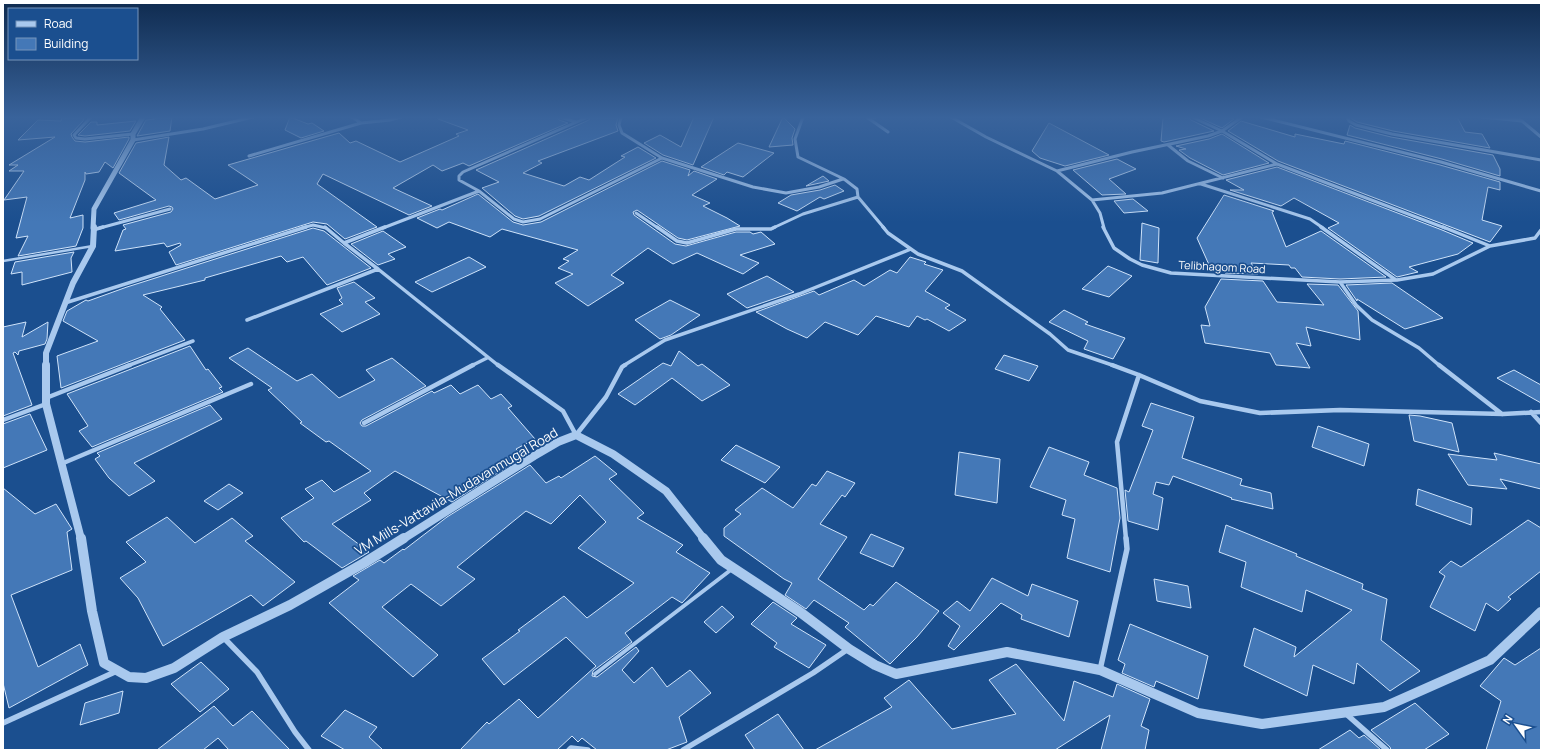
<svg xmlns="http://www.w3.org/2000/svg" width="1544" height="753" font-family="Manrope,sans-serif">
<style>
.building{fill:#4478b7;stroke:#cfe3fa}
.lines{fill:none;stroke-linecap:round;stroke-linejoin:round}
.service-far1{stroke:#a9c9ee;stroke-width:2.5}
.service{stroke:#a9c9ee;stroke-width:4}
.minor-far3{stroke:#a9c9ee;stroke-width:3}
.minor-far2{stroke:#a9c9ee;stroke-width:3.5}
.minor-far1{stroke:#a9c9ee;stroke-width:4.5}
.minor{stroke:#a9c9ee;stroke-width:5.5}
.tertiary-far3{stroke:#a9c9ee;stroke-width:5}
.tertiary-far2{stroke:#a9c9ee;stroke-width:6}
.tertiary-far1{stroke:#a9c9ee;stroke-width:8}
.tertiary{stroke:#a9c9ee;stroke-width:10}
.labels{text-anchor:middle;stroke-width:3.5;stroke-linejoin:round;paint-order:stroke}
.street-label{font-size:11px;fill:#fff;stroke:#1b4f8f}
.near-street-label{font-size:13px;fill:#fff;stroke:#1b4f8f}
</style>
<rect width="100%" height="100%" fill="#1b4f8f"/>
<path class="building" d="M62,117H84L83,121L71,134L72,137L75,141L85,142L129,137V139L113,168L105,162L99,172L86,174L85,172V180L70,218L83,215V228L76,246L18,256L28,236L16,238L27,197L4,200L24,171H9L18,165H9L55,137L18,140L38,120L61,121Z
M155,117H172L170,131L137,136L146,120L155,119Z
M290,117L308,124L312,123L324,131L301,138L285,130Z
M438,117H557L559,120L568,123L469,166L463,163L442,171L433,165L393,188L432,206L409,215L323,174L317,184L377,227L345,239L327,224L313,222L176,265L169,252L181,245L180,243L167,247L164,243L115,251L123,230L126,229L123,225L171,212L173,209L172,207L169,206L119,220L114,213L156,200L119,173L136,143L169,137L164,165L181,180L186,178L215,199L258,185L228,165L339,133L350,143L356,141L400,162L459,136L456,134L468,130L438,119Z
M591,117L618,118L616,125L618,131L538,161L542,163L523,173L564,186L580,177L589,180L625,157L621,156L638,147L656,158L539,216L523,219L515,216L482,188L499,182L476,170L589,120Z
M694,117H714L693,165L663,155L644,143L660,135L681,147Z
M783,117L795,129L792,138L793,145L769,147Z
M1163,117H1189L1191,120L1214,131L1164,142L1161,141Z
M1198,117H1225L1234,119L1222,128Z
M1353,117H1457L1465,132L1482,134L1490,148L1393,131L1357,122L1352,119Z
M136,121L130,131L85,136L78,135L91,122H97V125Z
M1241,121L1295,137V134L1344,144L1345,141L1440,165L1500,182V190L1488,187L1482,220L1502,226L1490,242L1278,161L1228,131Z
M1049,123L1109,155L1065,166L1040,158L1032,151Z
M1350,125L1355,128L1391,137L1493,155L1500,169V176L1442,159L1347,135Z
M1222,134L1269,163L1223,175L1190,158L1179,150L1186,149L1176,146L1209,139Z
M738,143L774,153L743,177L727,172L724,175L701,167Z
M1117,159L1136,169L1109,179L1126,194L1102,195L1073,170Z
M662,161L690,170L688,176L694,171L717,179L692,195L710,203L703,206L727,218L740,226L687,240L678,238L637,210L633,212L634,215L675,244L686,246L736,232H750L753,234L761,232L775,244L740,255L759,263L743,274L697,253L673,264L648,248L611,275L624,283L588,306L555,283L573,274L558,268L569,261L563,259L578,250L502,229L490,237L449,222L437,228L417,218L440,209L442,210L478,194L513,222L523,225L541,222Z
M1277,167L1442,230L1473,243L1458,254L1409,267L1418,272L1397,277L1328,228L1339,223L1294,198L1281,206L1230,190H1244L1226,180Z
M823,176L829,181L806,186Z
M835,185L844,191L824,199L820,197L797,211L778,203L791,195L820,190Z
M1224,195L1274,211L1272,212L1286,247L1321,231L1386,277L1340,279L1302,277L1295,268H1291L1289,265L1251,263L1258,274L1225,273L1227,269L1210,267L1197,238Z
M1133,199L1148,211L1124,213L1114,201Z
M1142,223L1159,228L1158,263L1140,260Z
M313,228L324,231L371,268L327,285L303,257L287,262L281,256L205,278V280L143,295L162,307L160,309L185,340L61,388L57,356L98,341L63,321L67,311L86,300L88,301L127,287Z
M383,231L406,247L388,254L395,259L378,265L351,244Z
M74,252L71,258L72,272L22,285V272L11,274L15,262Z
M469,257L486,267L432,292L415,282Z
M910,257L926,262L924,264L943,270L925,291L950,305L945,308L966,320L949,331L927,319L925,320L917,316L909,327L876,316L858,335L825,322L807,338L787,329L756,312L814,291L819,295L854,280L864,286L890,270L897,273Z
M1108,266L1132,276L1109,297L1082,289Z
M767,276L794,292L747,308L727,294Z
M1221,279L1263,281L1277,302L1324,305L1307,284L1338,285L1358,311L1360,340L1306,327L1311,346L1296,343L1310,368L1276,365L1270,353L1205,343L1201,325L1210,326L1205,307Z
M354,282L375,298L365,302L380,314L342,332L320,314L343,304L339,300L342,298L337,288Z
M1392,283L1443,318L1405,329L1357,299V301L1346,285Z
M670,300L700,315L671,335L660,339L635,320Z
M1064,310L1088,322L1085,324L1125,338L1113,359L1084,349L1088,341L1049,322Z
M26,322L22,337L48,322L47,339L45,344L19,351L18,355L15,352L13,353L32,405L3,416V327Z
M190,346L206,370L208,369L222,387L219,388L223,392L92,447L79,431L88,426L67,394Z
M248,348L297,381L312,374L339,398L375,380L366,370L392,358L426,386L362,420L360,423L362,426H366L432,391L434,393L451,385L460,394L478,385L491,399L501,394L512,406L508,408L535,439L516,449L523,457L452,502L395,471L364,493L371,500L332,524L369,552L342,568L306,541L304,542L281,518L314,498L305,489L322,480L334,492L371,471L329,441L326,442L300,423L302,422L268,390L272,388L229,358Z
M679,351L698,366L702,364L730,385L702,401L672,378L635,405L618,394L663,363L671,366Z
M1004,355L1038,366L1029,381L995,369Z
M1514,370L1541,385V403L1497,378Z
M1151,403L1194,417L1182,458L1242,479L1240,485L1271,493L1273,509L1231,499L1232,498L1173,476L1169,485L1156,482L1153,494L1163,498L1158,530L1128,521L1125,490L1129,492L1153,430L1142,426Z
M210,405L222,419L134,463L155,481L129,496L109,478L95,459L100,456L97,453Z
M30,414L47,450L3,468V424Z
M1409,415L1420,416L1452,423L1459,452L1414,441Z
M1318,426L1369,444L1364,466L1312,447Z
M736,445L780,467L765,483L721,460Z
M1049,447L1089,462L1084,475L1117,488L1120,518L1110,572L1067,558L1075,519L1062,515L1066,500L1030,487Z
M959,452L1000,459L997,503L955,495Z
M1494,453L1541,464V489L1500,479L1507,489L1468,485L1448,454L1497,460Z
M595,456L617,474L609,479L644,513L637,518L683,545L676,552L710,573L682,603L672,597L625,633L632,642L593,671L592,676L597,677L636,647L639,651L622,670L634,683L652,667L667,687L690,670L711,693L679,717L687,742L666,750H597L582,738L578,742L572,736L557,750H460L487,722L489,724L519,699L538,718L596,666L566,637L504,685L482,659L520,631L518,630L564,596L587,618L634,583L578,548L606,522L580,495L551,524L526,511L457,567L475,579L441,606L411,584L382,607L438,655L413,677L329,603L359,580L353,576L380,560L384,563L403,549L404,550L447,517L530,465L546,483L559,476L561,478Z
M827,471L855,483L845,497L842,495L820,524L847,537L818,579L864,610L870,604L873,606L896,582L939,611L917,637L890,664L845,627L849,623L814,600L806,609L785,595L792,583L784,579L724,536V528L741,514L735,510L762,488L793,508L812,484L816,486Z
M229,484L243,493L218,510L204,501Z
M3,488L35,514L56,504L72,529L67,532L72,570L11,595L38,667L80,644L88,665L9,708L3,683Z
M1418,489L1472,508L1471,525L1416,505Z
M167,517L195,543L232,518L253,536L245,541L295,582L263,606L251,595L163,646L138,598L120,578L146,562L126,542Z
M1528,520L1541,528V571L1508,597L1511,599L1498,611L1486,603L1475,631L1430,607L1445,576L1439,572L1451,561L1461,567Z
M1226,525L1297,554L1296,556L1363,584L1362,589L1387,599L1381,640L1420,671L1390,691L1357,663L1354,684L1313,665L1307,696L1244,666L1254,628L1296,647L1294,657L1352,610L1306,590L1302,612L1241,587L1246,562L1219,552Z
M871,534L904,548L893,567L860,553Z
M992,578L1028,596L1032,584L1078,601L1069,637L1021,619L1022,615L1001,603L954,650L948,646L960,626L943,613L957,601L970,611Z
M1154,579L1188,586L1191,608L1157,601Z
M773,602L797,618L791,624L826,645L809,668L774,647L777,643L751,624Z
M722,606L734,617L716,633L704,622Z
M1130,624L1208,656L1198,699L1156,681L1154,687L1122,673L1125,664L1118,660Z
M1541,648V750H1486L1501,701L1480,686L1504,658L1515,665Z
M201,662L229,689L200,712L171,684Z
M1016,664L1064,721L1074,681L1113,697L1117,684L1150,699L1141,726L1149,730L1145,750H1101L1110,715L1055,750H815L892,707L884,698L909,680L952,729L1016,714L989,680Z
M123,691L119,713L80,725L85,703Z
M1415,703L1449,734L1424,750H1391L1390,747L1371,730Z
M214,706L233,726L252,711L290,750H229L218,738L203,750H157Z
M345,710L377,727L369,737L383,750H345L321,736Z
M778,714L804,750H755L745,735Z
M1350,730L1359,738L1364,735L1381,750H1318Z"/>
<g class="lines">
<path class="service-far1" d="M3,261L93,246"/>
<path class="service" d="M595,674L732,569"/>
<path class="minor-far3" d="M91,117L74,135L76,138L85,139L133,134
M352,117L361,123
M560,117L576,122
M588,117L463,172L459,176V180L479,191L514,219L523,222L540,219L662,158
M621,117L619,125L622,133L662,158L753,187L786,193L819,187L843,179
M803,117L795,139L798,157L844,179L857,189L858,197L884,228
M875,117L868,118L888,132
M951,117L986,137L1057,171L1092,200L1100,213L1104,228
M1192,117L1222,131L1277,164L1445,228
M1261,117L1441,162L1541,191
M1347,117L1349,121L1356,125L1392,134L1541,160
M1482,117L1522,121
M1511,117L1522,121L1541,137
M133,140L203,129L253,117
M1168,145L1188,161L1223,178
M249,156L361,123L390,120L401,117
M1057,171L1132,152L1208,136L1222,131L1242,117
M1201,184L1310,219L1323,228
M1092,200L1162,193L1277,164
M636,213L658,228
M100,228L170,209
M302,228L313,225L326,228
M383,228L479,191
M773,228L803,214L858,197"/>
<path class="minor-far2" d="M325,227L344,243L385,227
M657,227L677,241L687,243L736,229H771L775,227
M883,227L888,233L918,254L962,271L1050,334L1068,350L1115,366
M1103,227L1114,248L1130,259L1142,265L1171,273L1340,282L1397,280L1433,274L1490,246L1535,238L1541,230
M1321,227L1396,280
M1443,227L1490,246
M93,230L103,227
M378,269L499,366
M1340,282L1356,305L1372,320L1419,348L1440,366
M65,303L306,227
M247,320L378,269L344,243
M127,366L193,341
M471,366L487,358
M623,366L665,340L799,294L911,249"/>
<path class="minor-far1" d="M498,365L563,411L576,435L606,397L622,367L625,365
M1112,365L1139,375L1200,401L1260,413L1340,410L1503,414L1541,412
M1439,365L1502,414
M46,398L130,365
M1531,412L1541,423
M3,420L46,404
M364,423L473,365
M61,464L251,384
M1126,539L1117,442L1139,375"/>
<path class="minor" d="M224,638L257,672L295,732L309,750
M1100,670L1127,549L1126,538
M1345,713L1387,750
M3,723L117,671
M569,750L571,748L588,750
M683,750L813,673L848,649"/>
<path class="tertiary-far3" d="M93,228L94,209L133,140V134L143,117"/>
<path class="tertiary-far2" d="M46,366V353L73,283L93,246L94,227"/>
<path class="tertiary-far1" d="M46,365V404L81,539
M403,539L534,456L558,442L576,435L613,454L666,491L704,539"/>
<path class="tertiary" d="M81,538L92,611L104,663L129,677L146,678L174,668L223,637L290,605L364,563L404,538
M703,538L721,560L800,612L849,649L875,665L896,674L1007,652L1100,670L1198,713L1262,724L1384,707L1490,660L1541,612"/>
</g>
<linearGradient id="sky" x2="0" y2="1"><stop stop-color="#0f2b4f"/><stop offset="0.53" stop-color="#39639b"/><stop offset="1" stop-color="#39639b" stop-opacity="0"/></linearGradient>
<rect width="1544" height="222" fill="url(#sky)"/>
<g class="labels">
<g class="street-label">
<text transform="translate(1222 267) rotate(3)" y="4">Telibhagom Road</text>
</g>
<g class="near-street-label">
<text transform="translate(456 491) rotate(-31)" y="5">VM Mills-Vattavila-Mudavanmugal Road</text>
</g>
</g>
<rect width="1544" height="753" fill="none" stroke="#ffffff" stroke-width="8"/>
<rect x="8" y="8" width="130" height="52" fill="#1b4f8f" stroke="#7695bc"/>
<rect x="16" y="21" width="20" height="6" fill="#a9c9ee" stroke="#7695bc"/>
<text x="44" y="28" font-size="12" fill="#ffffff">Road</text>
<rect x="16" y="38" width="20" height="12" fill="#4478b7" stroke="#7695bc"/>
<text x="44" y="48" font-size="12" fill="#ffffff">Building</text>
<g transform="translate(1516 725) rotate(303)" stroke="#1b4f8f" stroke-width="3" paint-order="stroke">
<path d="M0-3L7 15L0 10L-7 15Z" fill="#ffffff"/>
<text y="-6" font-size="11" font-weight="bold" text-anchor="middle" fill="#ffffff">N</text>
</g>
</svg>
